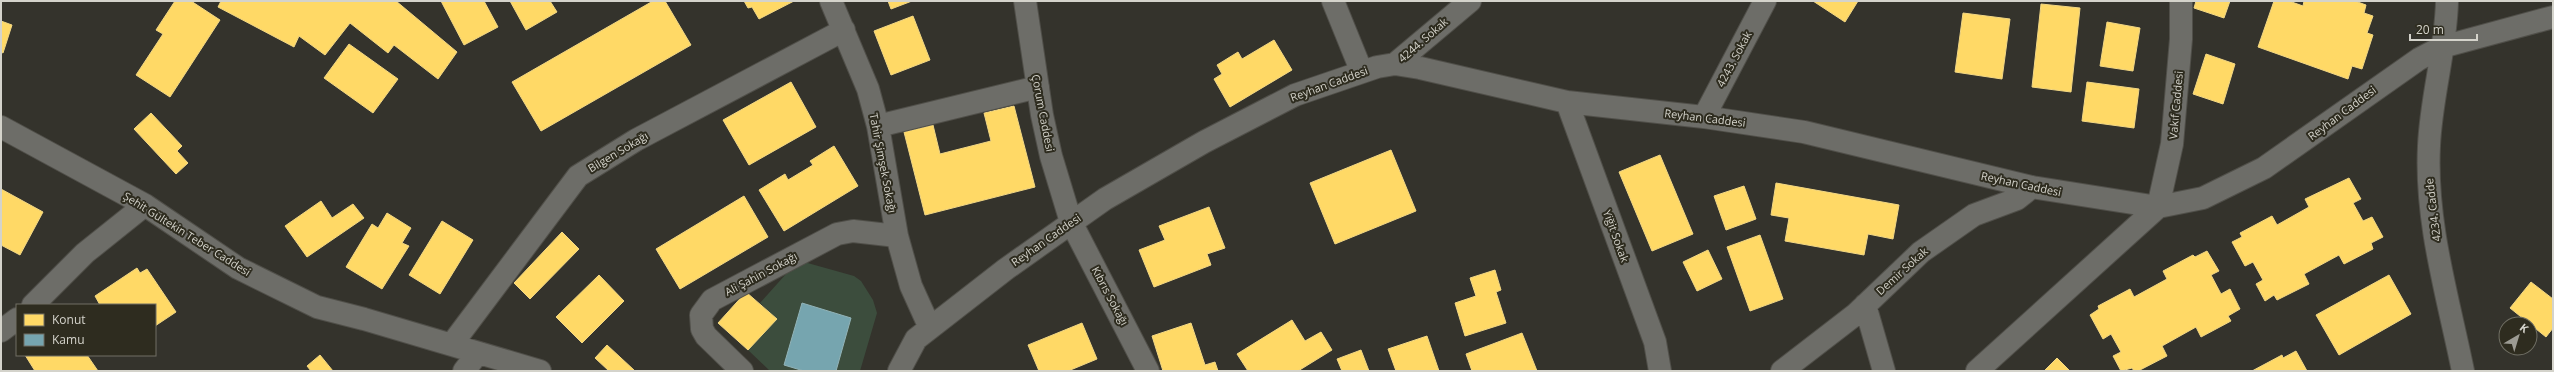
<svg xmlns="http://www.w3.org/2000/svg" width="2554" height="372" font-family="'Open Sans',sans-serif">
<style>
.green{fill:#3c4d3d}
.homes{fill:#ffd966;stroke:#f2d784}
.public{fill:#76a5af;stroke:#92b3b7}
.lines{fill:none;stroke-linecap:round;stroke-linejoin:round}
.minor-casing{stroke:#504f49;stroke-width:24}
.minor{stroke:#6d6d68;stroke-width:22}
.labels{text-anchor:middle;stroke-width:4;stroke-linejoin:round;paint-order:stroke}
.street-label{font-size:11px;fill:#d4d3cb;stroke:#2e2c1f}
</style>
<rect width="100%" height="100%" fill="#34332c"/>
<path class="green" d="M804,262L854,276L861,281L873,300L877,313L860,371H770L748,350L777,319L760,303L795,264Z"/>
<path class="homes" d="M175,1H191L220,20L170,97L136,75L163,34L156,30Z
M221,1H396L457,52L438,79L394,45L388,53L350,23L325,55L299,36L294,47L218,7Z
M441,1H484L498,27L464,45Z
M510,1H550L557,12L526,30Z
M653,1H665L691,45L541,131L512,82Z
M744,1H794L759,19L752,7L748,8Z
M888,1H912L891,9Z
M1813,1H1858L1845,22Z
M2196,1H2230L2224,18L2194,8Z
M2274,1H2289L2303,6L2304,1H2355L2366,5L2364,13L2373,16L2367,33L2373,35L2362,69L2352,66L2348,79L2258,47Z
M2041,4L2080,8L2071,92L2032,87Z
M1963,13L2010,19L2002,79L1955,72Z
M913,16L930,60L891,75L874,31Z
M1,21L12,25L3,53L1,52Z
M2107,22L2140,28L2133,71L2100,66Z
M1274,40L1292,70L1230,107L1214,79L1222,74L1217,65L1238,52L1242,59Z
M349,44L398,79L373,113L324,78Z
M2206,54L2235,64L2223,104L2193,94Z
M791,82L816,127L749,165L723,120Z
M2087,82L2139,89L2134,128L2082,121Z
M1014,106L1035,187L925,215L904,132L933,125L940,154L991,141L984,113Z
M151,113L182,146L177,151L188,163L176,174L134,129Z
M834,146L858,186L784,231L759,190L785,174L788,180L813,165L810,161Z
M1391,150L1416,211L1335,244L1310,183Z
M1660,155L1693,234L1652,251L1619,172Z
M2349,178L2361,199L2353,203L2363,221L2372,217L2383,237L2371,243L2373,249L2344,264L2339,255L2304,274L2309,284L2277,300L2274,295L2265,301L2256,284L2263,280L2253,262L2245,266L2232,242L2242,237L2240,233L2272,216L2277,225L2309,207L2305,199Z
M1776,183L1899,205L1893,239L1868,234L1864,255L1785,241L1789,218L1771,215Z
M1744,186L1756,219L1726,230L1714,196Z
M1,189L43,212L20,255L1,245Z
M744,196L768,237L680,289L656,249Z
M321,201L332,218L353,204L364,218L307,257L285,226Z
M1209,207L1225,248L1207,254L1211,265L1154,287L1139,250L1165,240L1159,226Z
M387,213L411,228L402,243L409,246L382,289L346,267L372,224L378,228Z
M442,221L473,240L440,294L409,275Z
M562,232L579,249L530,299L514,283Z
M1760,235L1783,299L1750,311L1727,247Z
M1708,250L1722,279L1697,291L1683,262Z
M2207,251L2219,271L2211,275L2221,294L2230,289L2240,309L2228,316L2231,321L2201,337L2196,327L2162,346L2167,356L2138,371H2134L2132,368L2121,371L2113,356L2121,352L2111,334L2103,339L2090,315L2099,309L2098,306L2130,289L2134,297L2167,279L2163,271L2193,255L2195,257Z
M137,268L140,273L147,269L176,312L155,326V305H100L95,296Z
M1495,270L1501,290L1496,292L1506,323L1465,336L1455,303L1476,296L1470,278Z
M599,275L624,301L582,343L556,317Z
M2389,275L2411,314L2339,355L2316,315Z
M2531,282L2553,299V328L2546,337L2510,308Z
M746,292L777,319L748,350L718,323Z
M1292,320L1305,341L1321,332L1332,350L1298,371H1248L1237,354Z
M1082,323L1097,359L1068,371H1039L1028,345Z
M1191,323L1205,365L1215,362L1218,371H1163L1152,336Z
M1522,333L1537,371H1472L1466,354Z
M1427,336L1439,371H1396L1388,349Z
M607,345L634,370V371H609L595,358Z
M1361,350L1369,371H1342L1337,359Z
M2296,351L2307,371H2252L2282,355L2283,358Z
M25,355H87L98,371H35Z
M320,355L333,371H311L307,366Z
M2057,358L2070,371H2044Z"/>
<path class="public" d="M802,303L851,318L836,371H804L784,365Z"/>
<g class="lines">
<g class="minor-casing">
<path id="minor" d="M831,1L868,89L878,126L897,236L911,286L930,328
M1025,1L1042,115L1051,156L1071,222L1148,371
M1333,1L1361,70
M2447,1C2446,50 2431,97 2429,146C2425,222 2448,297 2463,371
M1395,64L1470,1
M1567,102L1655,342L1660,371
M1704,117L1765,1
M878,126L1038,87
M1,127L145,205L238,268L317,307L364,319L540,371
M33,305L85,253L145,205
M1865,305L1884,371
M1,331L17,319
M452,344L578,176L636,140L844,30
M464,371L478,353
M742,371L706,336L702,329L701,315L712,300L837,234L853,231L897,236
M899,371L916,339L1006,269L1105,199L1204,142L1295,95L1377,67L1395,64L1420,68L1567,102L1704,117L1804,132L2032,187L2158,207L2203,198L2264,168L2419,59L2442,47L2553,17
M1782,371L1856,314L1921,252L1974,215L2017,199L2032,187
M1977,371L2158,207L2172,144L2181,39V1"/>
</g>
<use href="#minor" class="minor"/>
</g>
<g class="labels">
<g class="street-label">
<text transform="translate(1423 40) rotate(-41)" y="4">4244. Sokak</text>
<text transform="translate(1734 59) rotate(-62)" y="4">4243. Sokak</text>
<text transform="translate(1329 84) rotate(-20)" y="4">Reyhan Caddesi</text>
<text transform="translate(2176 105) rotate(-85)" y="4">Vakıf Caddesi</text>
<text transform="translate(1043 113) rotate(79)" y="4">Çorum Caddesi</text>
<text transform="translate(2342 113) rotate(-37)" y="4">Reyhan Caddesi</text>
<text transform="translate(1705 118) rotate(7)" y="4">Reyhan Caddesi</text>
<text transform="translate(618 152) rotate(-31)" y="4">Bilgen Sokağı</text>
<text transform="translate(883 163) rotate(79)" y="4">Tahir Şimşek Sokağı</text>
<text transform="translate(2021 184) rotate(12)" y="4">Reyhan Caddesi</text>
<text transform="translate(2433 210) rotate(-97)" y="4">4234. Cadde</text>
<text transform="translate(187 234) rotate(32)" y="4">Şehit Gültekin Teber Caddesi</text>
<text transform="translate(1616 236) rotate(70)" y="4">Yiğit Sokak</text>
<text transform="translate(1046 240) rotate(-35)" y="4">Reyhan Caddesi</text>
<text transform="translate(1902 271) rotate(-42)" y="4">Demir Sokak</text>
<text transform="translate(761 274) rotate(-28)" y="4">Ali Şahin Sokağı</text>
<text transform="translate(1110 296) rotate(62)" y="4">Kıbrıs Sokağı</text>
</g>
</g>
<rect width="2554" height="372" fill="none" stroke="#d4d3cb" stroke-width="4"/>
<rect x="16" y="304" width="140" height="52" fill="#2e2c1f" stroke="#706f64"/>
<rect x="24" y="314" width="20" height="12" fill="#ffd966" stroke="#706f64"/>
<text x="52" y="324" font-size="12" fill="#d4d3cb">Konut</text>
<rect x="24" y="334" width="20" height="12" fill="#76a5af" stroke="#706f64"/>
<text x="52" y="344" font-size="12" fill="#d4d3cb">Kamu</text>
<g transform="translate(2518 336) rotate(38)"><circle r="19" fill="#2e2c1f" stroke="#706f64"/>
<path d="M0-3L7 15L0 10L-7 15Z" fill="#9c9b93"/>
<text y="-6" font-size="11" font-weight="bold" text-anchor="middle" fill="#d4d3cb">K</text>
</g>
<path d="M2410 34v6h67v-6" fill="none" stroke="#d4d3cb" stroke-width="2"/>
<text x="2416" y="34" font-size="12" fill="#d4d3cb" stroke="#2e2c1f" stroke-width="3" paint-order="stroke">20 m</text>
</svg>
